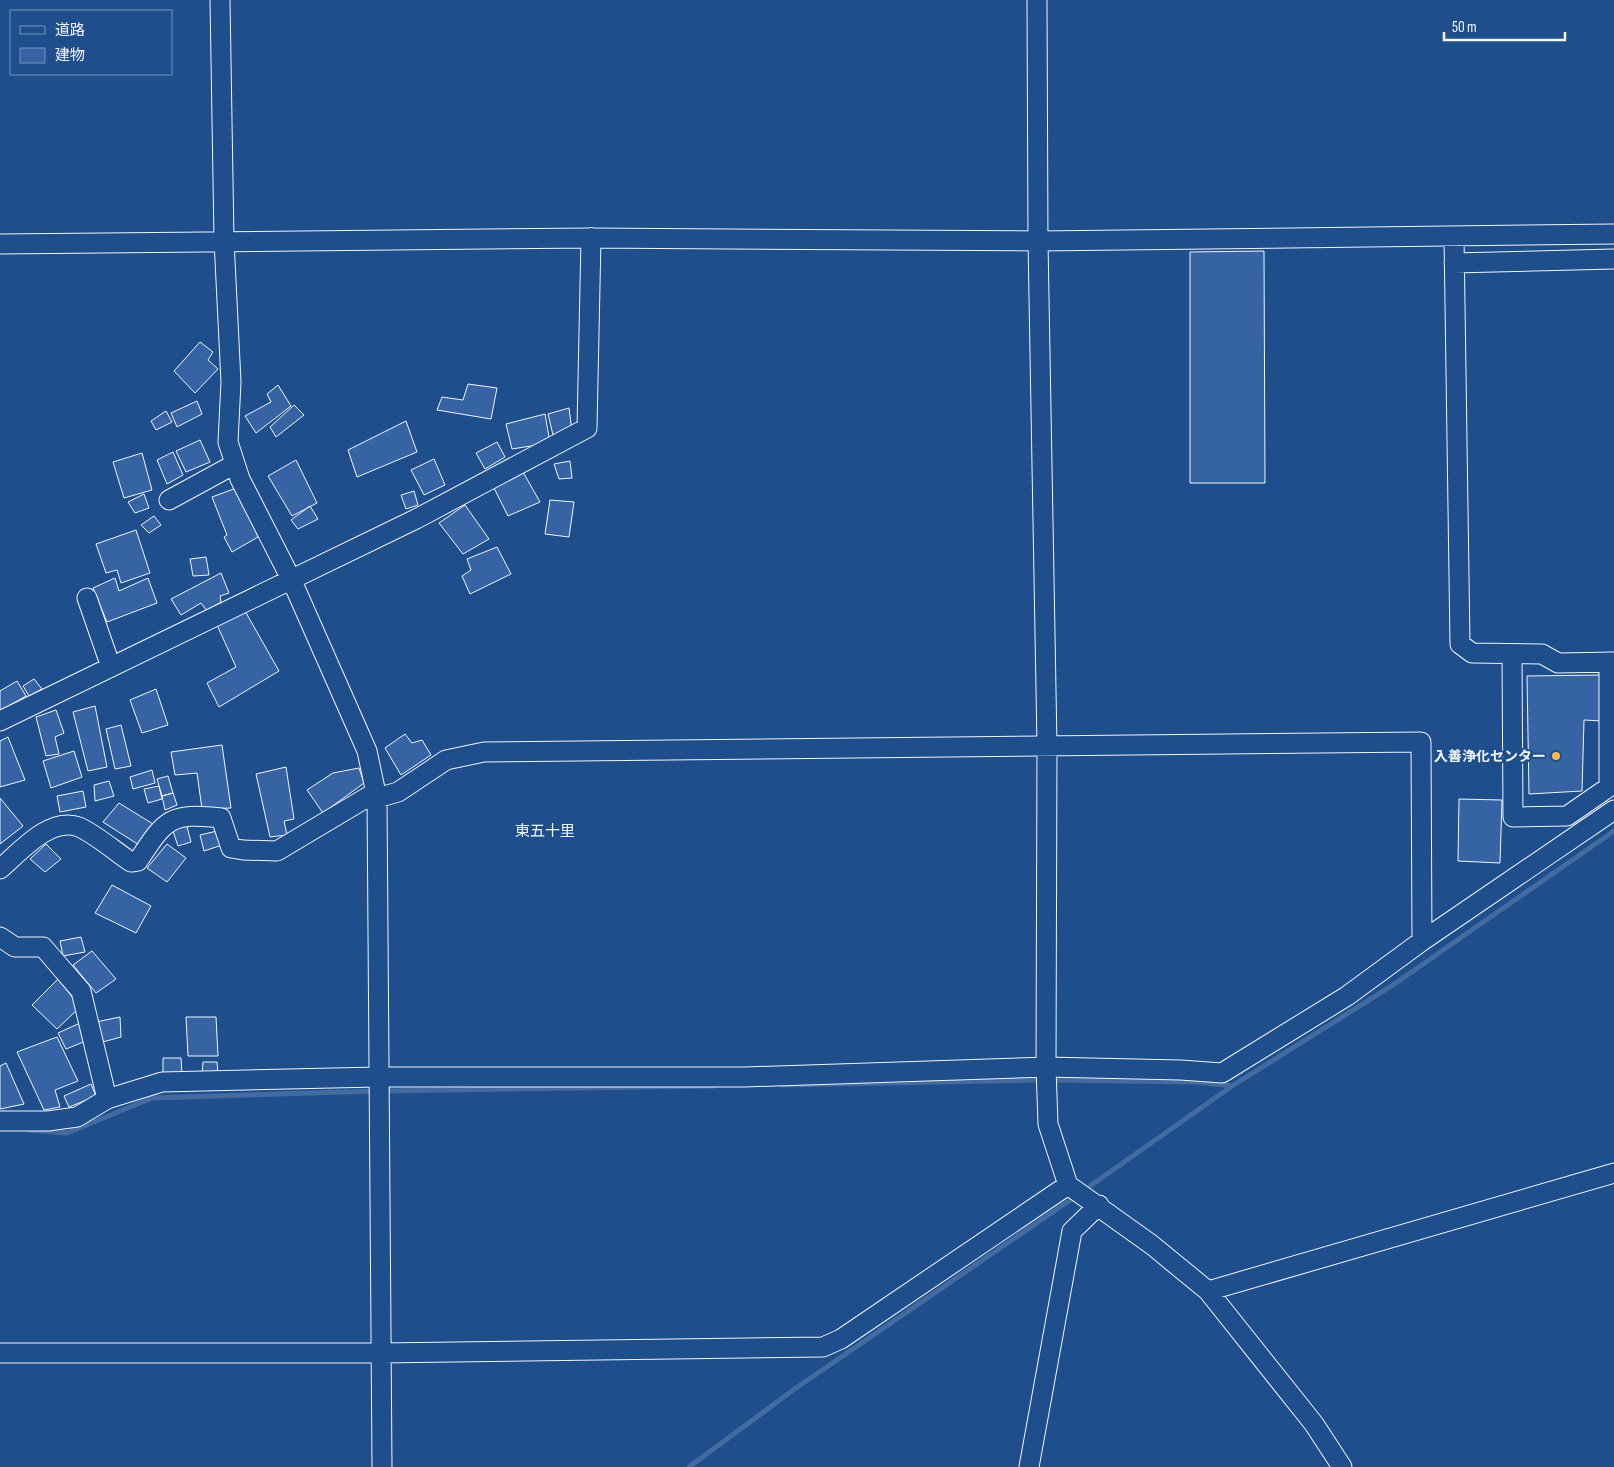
<svg xmlns="http://www.w3.org/2000/svg" width="1614" height="1467" font-family="'Sofia Sans Condensed','Noto Sans JP',sans-serif">
<style>
.lines{fill:none;stroke-linecap:round;stroke-linejoin:round}
.stream{stroke:#446ba0;stroke-width:5}
.building{fill:#3563a3;stroke:#f2f6ff}
.minor-casing{stroke:#f2f6ff;stroke-width:21}
.minor{stroke:#1f4e8c;stroke-width:19}
.poi-dot{fill:#ffb74d;stroke:#1f4e8c;stroke-width:2}
.labels{text-anchor:middle;stroke-width:4;stroke-linejoin:round;paint-order:stroke}
.poi-label{font-size:14px;font-weight:bold;fill:#f2f6ff;stroke:#1f4e8c;text-anchor:end}
.neighbourhood-label{font-size:15px;fill:#f2f6ff;stroke:#1f4e8c}
</style>
<rect width="100%" height="100%" fill="#1f4e8c"/>
<g class="lines">
<path class="stream" d="M1051,1080L1198,1082L1232,1086
M783,1085L1042,1080
M383,1091L715,1086
M28,1130L67,1133L152,1098L375,1091
M1083,1191L1232,1086L1393,985L1614,831
M689,1467L796,1388L1076,1196"/>
</g>
<path class="building" d="M1264,251L1265,483H1190V252Z
M200,342L213,352L208,360L218,369L195,393L174,371Z
M468,384L497,388L491,419L437,410L442,397L463,400Z
M278,385L291,406L256,433L245,416L271,402L267,394Z
M197,401L202,414L177,427L171,413Z
M294,405L304,415L276,437L270,427Z
M569,408L572,431L553,435L548,414Z
M166,411L172,422L156,430L151,421Z
M545,414L550,443L512,449L506,424Z
M406,421L417,452L357,477L348,450Z
M200,440L210,462L186,472L176,451Z
M497,442L505,457L485,469L476,453Z
M173,452L183,475L167,484L157,460Z
M142,453L152,490L124,498L113,462Z
M434,459L445,485L424,495L411,470Z
M296,460L317,503L292,516L268,476Z
M570,461L572,478L559,479L554,464Z
M523,472L540,502L508,516L494,488Z
M239,487L258,537L232,552L224,537L227,535L212,497Z
M414,491L418,505L406,509L401,495Z
M144,494L149,508L135,513L128,502Z
M550,500L574,502L569,537L545,534Z
M465,505L489,539L463,554L439,523Z
M310,506L318,519L298,529L291,520Z
M154,516L161,525L149,533L141,525Z
M136,530L150,573L121,583L117,570L106,573L96,544Z
M497,547L511,574L470,594L462,576L471,570L467,559Z
M206,557L209,575L193,576L190,559Z
M221,573L229,593L220,596L221,602L207,611L201,603L181,615L171,599Z
M115,578L119,591L148,578L157,603L107,622L93,588Z
M245,611L279,671L219,707L207,683L236,667L217,625Z
M1602,675V721L1584,720L1582,791L1529,794L1527,676Z
M34,679L42,689L29,696L23,686Z
M17,681L26,696L0,711V691Z
M156,689L168,725L142,733L130,700Z
M95,706L107,767L88,771L73,712Z
M56,710L64,733L55,737L59,754L46,756L36,717Z
M121,725L131,766L115,769L106,729Z
M405,734L412,743L422,740L431,755L401,775L385,748Z
M8,737L25,780L0,787V741Z
M222,745L231,808L202,809L197,773L175,775L171,752Z
M74,751L82,777L51,788L43,761Z
M286,767L294,819L284,821L287,835L270,837L256,774Z
M359,768L364,783L323,813L307,790L333,773Z
M152,770L155,783L133,789L130,777Z
M168,776L173,793L162,796L157,779Z
M109,781L114,796L95,801L94,785Z
M159,786L162,799L148,803L144,789Z
M83,791L86,807L60,812L57,796Z
M173,793L177,805L165,810L162,796Z
M0,798L23,826L0,844Z
M1459,799L1502,800L1500,863L1458,861Z
M119,803L153,824L139,845L103,822Z
M186,823L191,842L178,846L172,828Z
M217,831L222,845L204,851L200,835Z
M46,844L61,859L45,872L30,859Z
M167,844L186,858L167,882L147,868Z
M112,885L151,906L136,933L95,913Z
M81,937L85,952L63,956L60,941Z
M92,951L116,979L96,993L73,965Z
M58,979L80,1007L57,1029L32,1005Z
M120,1017L121,1037L99,1043L96,1022Z
M186,1017H216L218,1056H188Z
M80,1023L86,1041L66,1049L58,1033Z
M57,1037L78,1081L55,1090L60,1107L44,1110L17,1052Z
M163,1058H181L182,1074L163,1073Z
M203,1062H217L218,1074H202Z
M6,1063L24,1104L0,1109V1066Z
M91,1084L96,1096L69,1107L64,1096Z"/>
<g class="lines">
<g class="minor-casing">
<path id="minor" d="M220,0L224,240L231,382L228,442L240,479L292,581L367,751L377,798L382,1467
M1037,0L1038,241L1047,745L1046,1067L1048,1124L1068,1185L1152,1245L1208,1291L1314,1424L1342,1467
M1454,236L1460,644L1472,653L1542,654L1558,663L1614,662
M0,244L591,238L1038,241L1614,234
M1454,263L1614,259
M169,500L235,464
M87,598L111,667
M1512,654L1513,817L1567,816L1609,787V662
M0,721L416,519L587,428L591,238
M377,798L398,792L446,760L484,752L1421,742L1422,941
M0,869C20,852 50,816 79,827C95,834 116,852 131,862L138,861C165,820 169,812 221,818L231,848L243,850L277,851L376,792
M0,937L15,947H43L81,991L107,1099
M0,1121H48L77,1117L107,1099L162,1082L378,1077H745L1046,1067L1181,1070L1222,1073L1347,996L1422,941L1614,810
M1208,1291L1614,1173
M0,1353H380L823,1347L841,1339L1068,1185
M1029,1467L1072,1231L1099,1205"/>
</g>
<use href="#minor" class="minor"/>
</g>
<circle class="poi-dot" cx="1556" cy="756" r="5"/>
<g class="labels">
<g class="poi-label">
<text x="1546" y="761">入善浄化センター</text>
</g>
<g class="neighbourhood-label">
<text x="545" y="836">東五十里</text>
</g>
</g>
<rect x="10" y="10" width="162" height="65" fill="#1f4e8c" stroke="#7391ba"/>
<rect x="20" y="26" width="25" height="8" fill="#1f4e8c" stroke="#7391ba"/>
<text x="55" y="35" font-size="15" fill="#f2f6ff">道路</text>
<rect x="20" y="48" width="25" height="15" fill="#3563a3" stroke="#7391ba"/>
<text x="55" y="60" font-size="15" fill="#f2f6ff">建物</text>
<path d="M1444 32v8h121v-8" fill="none" stroke="#f2f6ff" stroke-width="2.5"/>
<text x="1452" y="32" font-size="15" fill="#f2f6ff" stroke="#1f4e8c" stroke-width="4" paint-order="stroke">50 m</text>
</svg>
